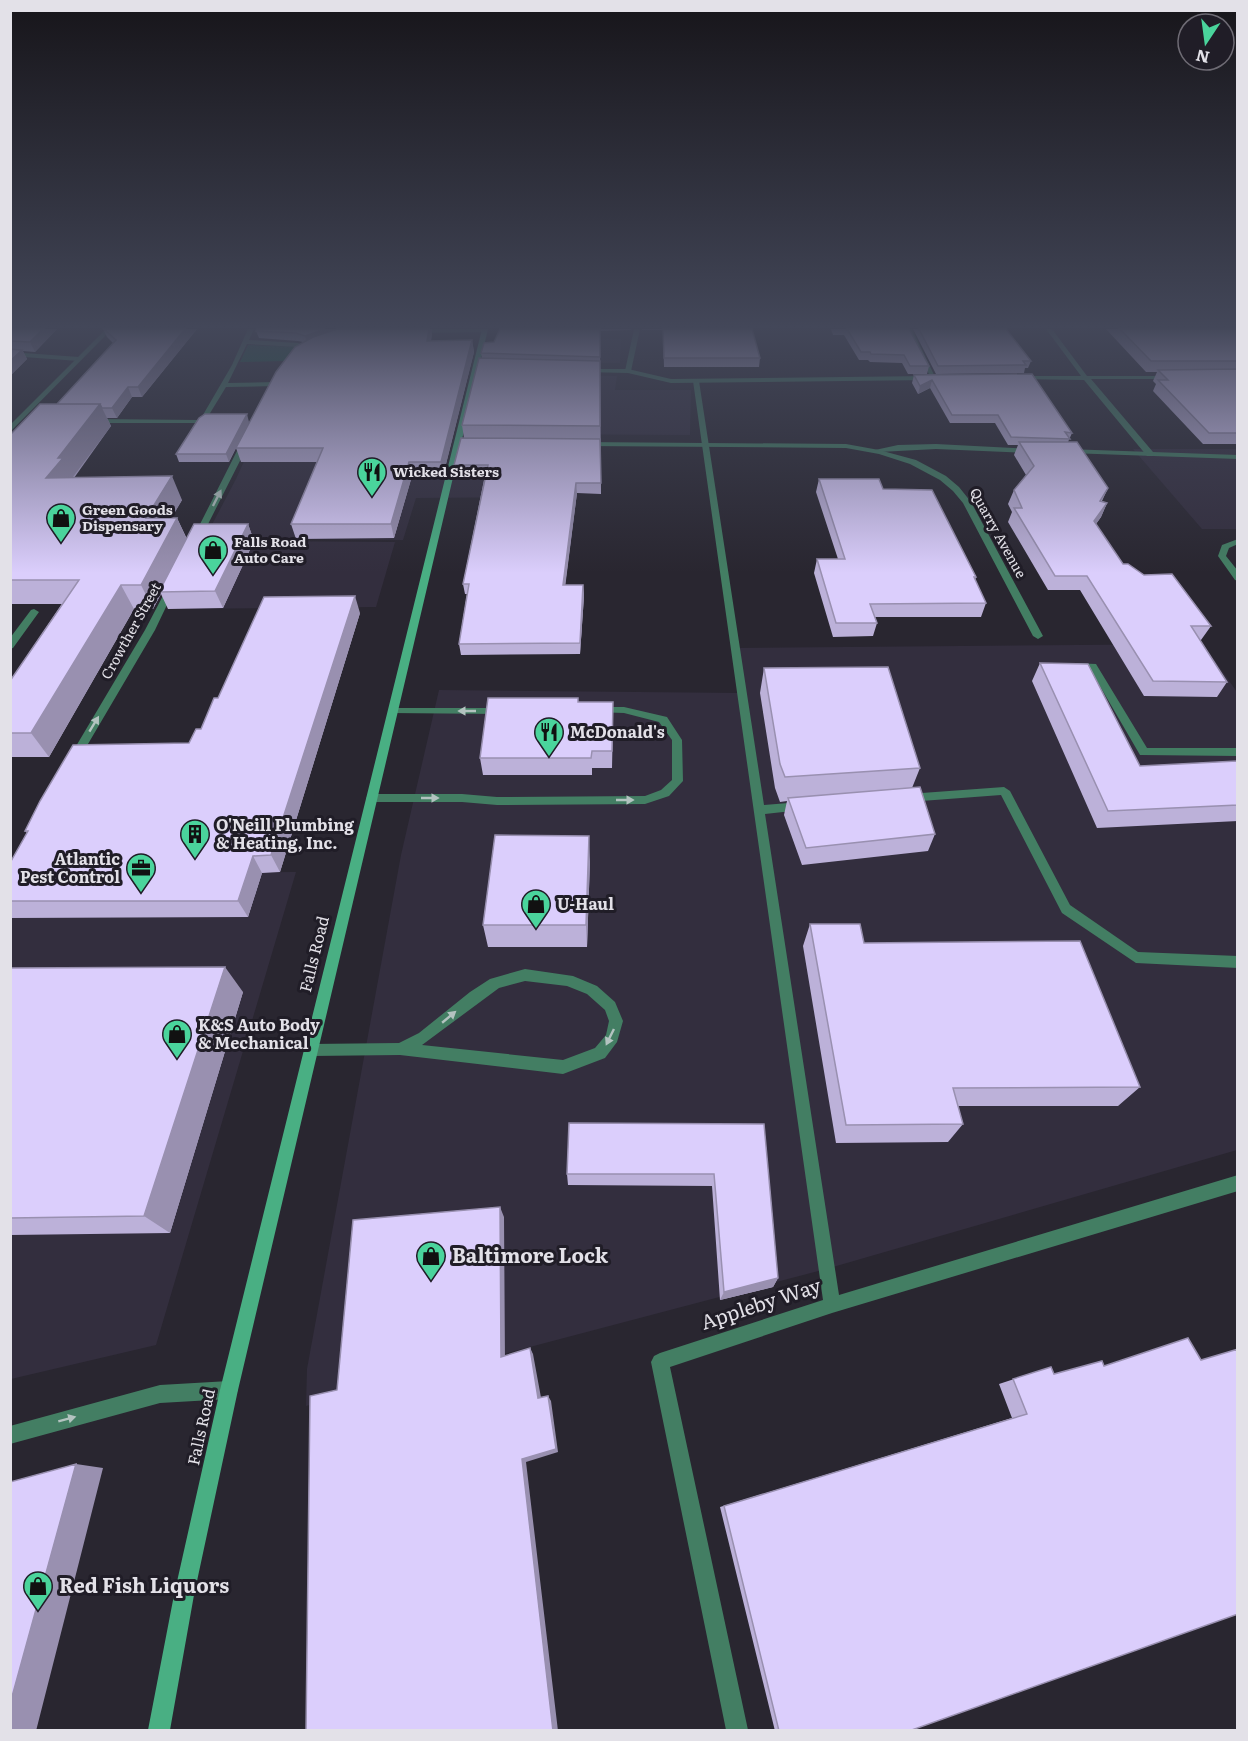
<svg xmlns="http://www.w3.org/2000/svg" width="1248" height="1741" font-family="Literata,serif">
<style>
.built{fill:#332e3e}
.green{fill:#0f5a3e}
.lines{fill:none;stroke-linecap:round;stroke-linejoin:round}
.service{fill:#437e63;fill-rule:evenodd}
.minor{fill:#437e63;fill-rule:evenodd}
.secondary{fill:#49af83;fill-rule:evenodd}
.wall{fill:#bcb1d9}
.shaded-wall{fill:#9990b0}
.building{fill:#dbcefc;stroke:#9990b0;stroke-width:1.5}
.oneway{fill:#b3c3c0}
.labels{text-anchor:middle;stroke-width:6;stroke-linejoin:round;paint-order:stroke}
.far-poi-label{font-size:14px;font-weight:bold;fill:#e3e1e8;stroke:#201d27;text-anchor:start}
.far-street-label{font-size:14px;fill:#e3e1e8;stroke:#201d27}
.poi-label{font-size:16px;font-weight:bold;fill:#e3e1e8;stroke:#201d27;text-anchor:start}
.street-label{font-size:16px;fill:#e3e1e8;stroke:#201d27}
.near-poi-label{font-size:20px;font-weight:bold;fill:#e3e1e8;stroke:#201d27;text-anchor:start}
.near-street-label{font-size:20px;fill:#e3e1e8;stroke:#201d27}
</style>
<rect width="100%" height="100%" fill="#292630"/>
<path class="built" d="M508,338L621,339L620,363L501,362Z
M500,374L617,376L615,390H691L690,435L491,434Z
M444,384L421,478L484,477L489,453L553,497L416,498L403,540L205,538L236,479L277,389Z
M1133,449H1237V529H1202Z
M205,542L254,541L395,542L376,607L169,609Z
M1203,644L1237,692V1150L826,1269L306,1406L307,1369L401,855L439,690L740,693L735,648Z
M296,872L156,1345L11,1379L10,874Z"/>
<path class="green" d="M248,345L298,347L285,361L240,362Z"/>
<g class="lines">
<path class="service" d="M248,329H254L249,340L298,343L310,348L307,350L297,347L247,344L228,383L275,382L278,384L275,386L226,387L204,423H95L91,421L95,419L200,420L232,365Z
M487,329L485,332L416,333L413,331L416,329Z
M634,329H640L631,371L628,373L625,371Z
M906,329H912L936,379L931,378Z
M10,352L79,357L82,359L79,361L10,356Z
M696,379L699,381L764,805L801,802L807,806L801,810L765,814L839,1295L1238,1175V1191L832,1313L670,1367L748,1730H726L651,1362L654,1356L660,1353L823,1300L693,381Z
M243,439L250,441L201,538L194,540L193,538Z
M936,444L1030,449L1034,451L1030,453L936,449L879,452L875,450L898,445Z
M1066,449L1238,455V459L1069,453L1065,451Z
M171,585L175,588L155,630L78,761H70L69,758L145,630L167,588Z
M34,609L39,612L13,648L10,649V638L31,610Z
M1072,663L1096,664L1147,748H1238V756L1140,755L1090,669L1069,668V664Z
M599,707H624L667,717L682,740L683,781L669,796L645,804L497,805L462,802H372L366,798L372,794H462L497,797L645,796L661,790L672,780V740L659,722L624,713L595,712L594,710Z
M393,708H501L506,711L501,714L389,713V709Z
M1004,787L1010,791L1070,905L1138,952L1238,956V968L1136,963L1062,913L1001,795L908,802L902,798L908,794Z
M525,969L573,976L597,986L615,1002L623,1021L617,1042L605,1058L563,1074L400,1055L311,1056L306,1055L304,1050L306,1045L311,1044L399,1043L419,1033L470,992L490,979ZM525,981L567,986L587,994L605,1010L609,1021L606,1035L595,1048L563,1060L422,1045L499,988Z"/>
<path class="minor" d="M106,329H112L10,432V425Z
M1046,329H1052L1087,376H1172L1173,377L1170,379H1091L1153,452V456H1147L1084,380L1017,379V377L1019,376H1081Z
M583,369H628L671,379L930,376L933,378L930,380L671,383L628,373L585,372L582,370Z
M582,442L846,444L879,450L916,460L946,476L959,487L971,502L1043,636L1038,639L1033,636L963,503L953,491L940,480L910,464L879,454L846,448L585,446L581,444Z
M1238,539V544L1229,548L1226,556L1238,571V581L1235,580L1218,556L1222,545Z
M229,1381L235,1384L238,1390L235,1396L229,1399L160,1403L10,1444V1426L160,1385Z"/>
<path class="secondary" d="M482,329H488L238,1390L194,1595L170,1730H148L174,1595L220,1390Z"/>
</g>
<path class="wall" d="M10,329H57L35,352L23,351L27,359L10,376Z
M103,329H197L142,397H132L117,418H107L111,426L74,478L182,500L171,518H177L187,539L248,524L254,541L223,608L168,609L161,594L153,609H134L49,757H10V681L62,604H10V435L57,404L113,343L107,337Z
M257,329H432V333L431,341L472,340L474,352L443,476H412L394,538L296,539L291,524L317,462H241L236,448L303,342L298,341L259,338L256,331Z
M500,329H632L631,330L600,331L601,494L577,493L565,585H583L584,596L580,654L461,655L459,644L467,594H465L463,584L485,475L456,476L454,465L464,438L462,425L482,358L481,353L494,342Z
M642,329H752L760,358L759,367H664L663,330H642Z
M831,329H909L929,366L927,374H908L902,363L870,362L868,360H859L844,335H833Z
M913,329H1006L1031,361L1028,368H1025L1024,373L936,374Z
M1106,329H1238V444H1203L1153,391L1156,384L1153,381L1157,372H1146Z
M1032,374L1072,433L1068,442L1108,488L1102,501L1107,503L1101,517L1096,524L1123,564L1211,626L1201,640H1200L1227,682L1217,697L1144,696L1080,590H1048L1008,522L1012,512L1008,504L1014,490L1026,475L1014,455L1018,445H1008L995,423H950L930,388L918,394L912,383L914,375Z
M249,422L229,462H179L176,454Z
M819,479L883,489L976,577L975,580L986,603L981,617H875L877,623L873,636L833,637L814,573L817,559H838L816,492Z
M360,613L280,872L262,873L248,917L10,918V901L27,833L25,831L189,743L201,729L218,698Z
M1040,663L1140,766L1238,762V821L1097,828L1032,681Z
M764,668L920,768L912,788L935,834L928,851L802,865L784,815L787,801L780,802L775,788L760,693Z
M578,702L613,720L612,768H592V775H483L480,758Z
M590,860L587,947H488L483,925Z
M810,924L864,943L1140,1087L1118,1106H958L963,1124L948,1142L836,1143L803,946Z
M10,968L243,992L170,1233L10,1235Z
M764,1124L778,1278L773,1287L720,1300L712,1186L568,1185L567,1174Z
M1051,1367L909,1731H775L720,1507L1012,1418L999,1384Z"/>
<path class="shaded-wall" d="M43,329H57L35,352L30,342Z
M185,329H197L142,397L138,387Z
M325,329H375L307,344L305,336Z
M429,329H432V333L429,354L427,341Z
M472,340L474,352L443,476L441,462Z
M22,350L27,359L10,376V361Z
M932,380L930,388L918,394L920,386Z
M128,387L132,397L117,418L112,408Z
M100,404L111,426L73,477L75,481L46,478L58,458Z
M247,414L249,422L229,462L226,454Z
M409,462L412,476L394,538L391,524Z
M172,476L182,500L158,542L146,518Z
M576,483L577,493L564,596L563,585Z
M1107,503L1101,517L1088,535L1094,521Z
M177,518L188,542L159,592L161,594L153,609L141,585Z
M248,524L254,541L223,608L215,591Z
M121,585L134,609L49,757L31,733Z
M583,585L584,596L580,654V643Z
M355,596L360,613L280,872L271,855Z
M589,836L590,860L587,947L586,925Z
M253,856L262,873L248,917L238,901Z
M225,967L243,992L170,1233L144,1216Z
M500,1207L504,1217L505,1364L501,1357Z
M778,1278L773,1287L720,1300L724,1292Z
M530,1348L533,1354L542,1403L538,1398Z
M548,1396L551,1401L558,1452L526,1462L558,1731H553L522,1459Z
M76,1464L103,1468L36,1731H10V1704Z"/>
<path class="building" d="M10,329H43L30,342L10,341Z
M104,329H185L138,387H128L112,408H102L100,404H57L116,340Z
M257,329H325L305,336L296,333L256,331Z
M337,329H429L427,341L472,340L441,462H409L391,524H291L323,448H236L276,372L295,347L313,337Z
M500,329H600V357L481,353L484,343L494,342Z
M663,329H752L760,358H664Z
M847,329H909L929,366H910L904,355L871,354L870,352H861Z
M919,329H1006L1031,361H1023L1026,365L938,366Z
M1120,329H1238V361H1151Z
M10,349L22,350L10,361Z
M479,358L600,361V426L462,425Z
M1238,369V433H1209L1158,380H1168L1158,370Z
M1032,374L1072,433L1065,432L1070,439L1011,437L998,415H952L932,380L920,386L914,375Z
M40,404H100L58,458H63L46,478L172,476L146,518H177L141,585H121L31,733H10V681L79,580H10V435Z
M205,414H247L226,454H176L199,418Z
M461,438L600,439L601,483H576L563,585H583L580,643L459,644L469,584H463L488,465H454Z
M1019,442H1077L1108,488L1100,501L1107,503L1094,521L1123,564H1128L1144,575L1172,574L1211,626H1191L1227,682L1153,681L1087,576H1055L1014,508H1022L1014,490L1034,466Z
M819,479H879L883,489L932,490L976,577H974L986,603L870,604L877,623H836L817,559H845Z
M194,524H248L215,591L159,592Z
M355,596L271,855L253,856L238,901H10V863L28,831H25L40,801L73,745L189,743L196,729H201L214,698H218L264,597Z
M1040,663L1088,664L1140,766L1237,761L1238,762V805L1108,811Z
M888,667L920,768L785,777L780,764L764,668Z
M488,698H578V702H613L612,751H592L591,758H480Z
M920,787L935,834L806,848L788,798Z
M495,835L589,836L586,925H483Z
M810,924H860L864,943L1080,941L1140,1087L953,1088L963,1124L846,1125Z
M225,967L144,1216L10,1218V968Z
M569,1123L764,1124L778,1278L724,1292L714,1174H567Z
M500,1207L501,1357L530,1348L538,1398L548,1396L556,1449L522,1459L553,1731H306L310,1396L337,1390L353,1220Z
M1188,1338L1201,1360L1238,1349V1614L909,1731H779L724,1506L1027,1414L1013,1379L1051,1367L1054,1374L1102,1361L1104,1366Z
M76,1464L10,1704V1482Z"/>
<defs><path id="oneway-solid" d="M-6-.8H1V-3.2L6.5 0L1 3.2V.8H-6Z" transform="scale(1.5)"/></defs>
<g class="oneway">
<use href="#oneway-solid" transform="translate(217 498) rotate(-63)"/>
<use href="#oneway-solid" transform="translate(467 711) rotate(180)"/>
<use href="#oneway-solid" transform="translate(94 724) rotate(-59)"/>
<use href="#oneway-solid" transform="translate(430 798)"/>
<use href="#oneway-solid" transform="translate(625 800)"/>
<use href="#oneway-solid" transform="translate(449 1017) rotate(-40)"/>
<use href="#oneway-solid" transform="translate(610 1037) rotate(116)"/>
<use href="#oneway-solid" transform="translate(67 1419) rotate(-15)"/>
</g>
<linearGradient id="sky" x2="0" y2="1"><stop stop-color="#17151a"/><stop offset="0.57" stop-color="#434759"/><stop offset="1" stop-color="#434759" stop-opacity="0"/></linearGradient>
<rect width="1248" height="573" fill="url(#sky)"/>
<defs>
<g id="restaurant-pin" transform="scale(1.5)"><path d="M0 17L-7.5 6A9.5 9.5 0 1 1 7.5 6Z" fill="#4ad49c" stroke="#201d27"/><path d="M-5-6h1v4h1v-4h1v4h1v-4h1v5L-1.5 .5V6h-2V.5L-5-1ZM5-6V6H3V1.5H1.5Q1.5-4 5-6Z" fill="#111"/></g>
<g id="shop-pin" transform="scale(1.5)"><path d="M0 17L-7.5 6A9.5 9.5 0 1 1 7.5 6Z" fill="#4ad49c" stroke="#201d27"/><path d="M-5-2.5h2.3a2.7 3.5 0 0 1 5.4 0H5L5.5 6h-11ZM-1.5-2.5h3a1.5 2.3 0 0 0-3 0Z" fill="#111"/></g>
<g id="building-pin" transform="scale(1.5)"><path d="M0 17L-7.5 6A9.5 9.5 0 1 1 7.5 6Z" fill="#4ad49c" stroke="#201d27"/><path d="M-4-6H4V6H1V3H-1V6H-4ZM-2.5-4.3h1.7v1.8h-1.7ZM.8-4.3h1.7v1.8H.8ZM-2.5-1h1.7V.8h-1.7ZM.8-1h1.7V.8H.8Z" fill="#111"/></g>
<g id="office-pin" transform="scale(1.5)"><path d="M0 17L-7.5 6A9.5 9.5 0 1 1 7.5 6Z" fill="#4ad49c" stroke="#201d27"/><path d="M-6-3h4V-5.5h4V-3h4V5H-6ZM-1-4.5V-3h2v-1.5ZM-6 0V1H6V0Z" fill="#111"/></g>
</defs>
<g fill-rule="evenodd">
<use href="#restaurant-pin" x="372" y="472"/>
<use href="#shop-pin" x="61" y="518"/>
<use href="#shop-pin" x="213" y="550"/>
<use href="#restaurant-pin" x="549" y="732"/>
<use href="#building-pin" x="195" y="834"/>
<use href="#office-pin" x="141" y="868"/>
<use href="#shop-pin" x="536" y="904"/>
<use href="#shop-pin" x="177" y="1034"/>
<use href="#shop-pin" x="431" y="1256"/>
<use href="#shop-pin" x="38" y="1586"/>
</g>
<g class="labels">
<g class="far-poi-label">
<text x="393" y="477">Wicked Sisters</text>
<text x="82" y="515">Green Goods<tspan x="82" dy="16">Dispensary</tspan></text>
<text x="234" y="547">Falls Road<tspan x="234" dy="16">Auto Care</tspan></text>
</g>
<g class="far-street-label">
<text transform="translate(998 533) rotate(61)" y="5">Quarry Avenue</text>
<text transform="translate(131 631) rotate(-61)" y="5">Crowther Street</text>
</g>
<g class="poi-label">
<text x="570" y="738">McDonald's</text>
<text x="216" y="831">O'Neill Plumbing<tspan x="216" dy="18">&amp; Heating, Inc.</tspan></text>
<text x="120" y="865" text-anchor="end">Atlantic<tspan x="120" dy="18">Pest Control</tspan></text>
<text x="557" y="910">U-Haul</text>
<text x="198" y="1031">K&amp;S Auto Body<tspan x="198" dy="18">&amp; Mechanical</tspan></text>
</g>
<g class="street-label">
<text transform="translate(314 954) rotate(-76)" y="6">Falls Road</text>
<text transform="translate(201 1427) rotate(-78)" y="6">Falls Road</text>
</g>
<g class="near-poi-label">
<text x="452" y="1263">Baltimore Lock</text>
<text x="59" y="1593">Red Fish Liquors</text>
</g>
<g class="near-street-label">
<text transform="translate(761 1304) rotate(-18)" y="7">Appleby Way</text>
</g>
</g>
<rect width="1248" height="1741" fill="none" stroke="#e3e1e8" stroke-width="24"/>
<g transform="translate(1206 42) rotate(193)"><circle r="28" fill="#201d27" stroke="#6e6b74" stroke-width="1.5"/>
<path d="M0-4.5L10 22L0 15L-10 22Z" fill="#4ad49c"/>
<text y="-9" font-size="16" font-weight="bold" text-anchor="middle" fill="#e3e1e8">N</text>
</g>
</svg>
